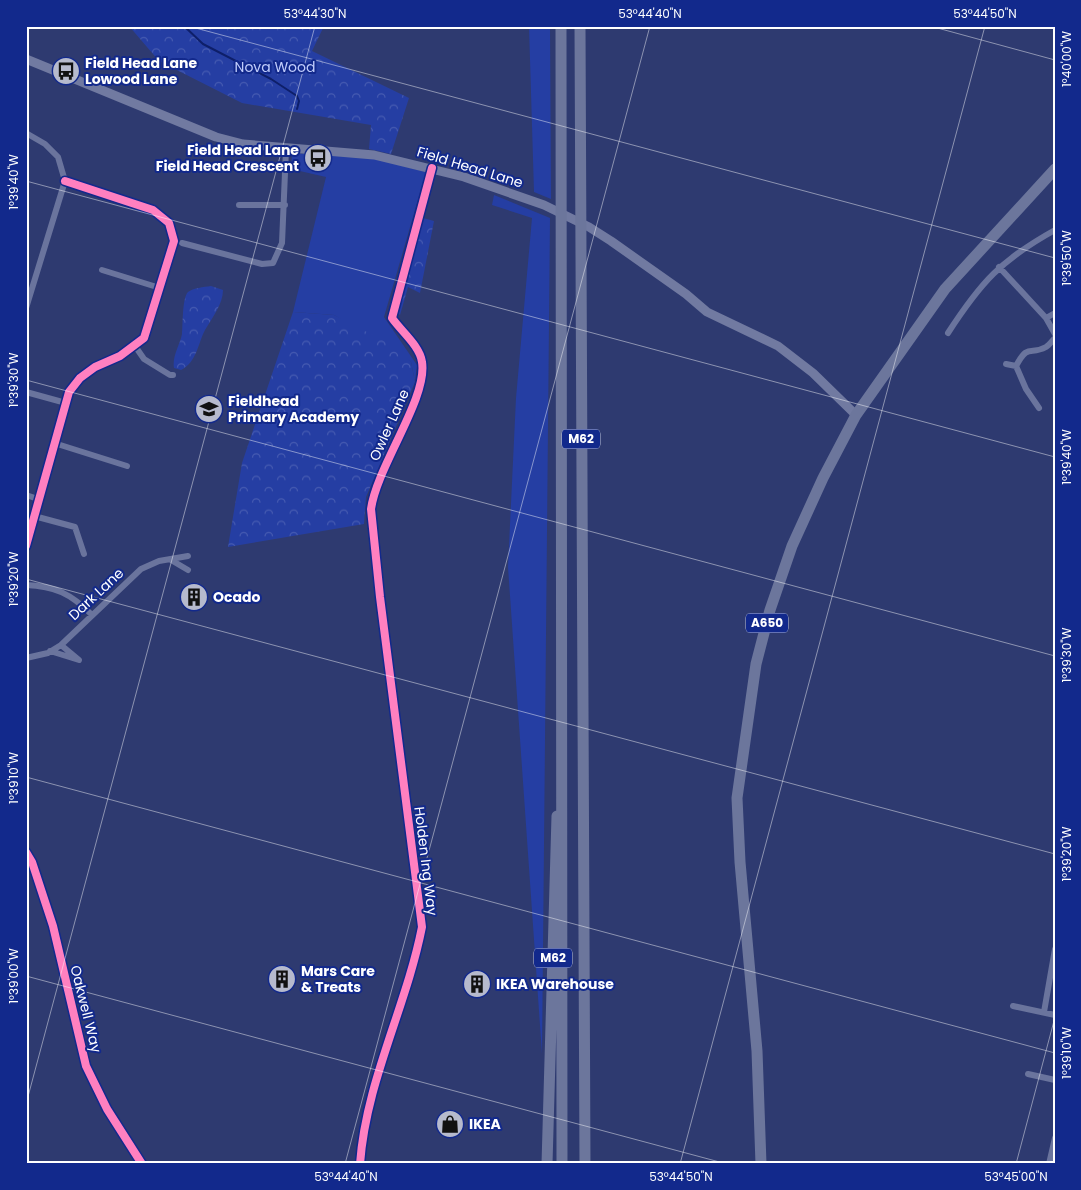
<svg xmlns="http://www.w3.org/2000/svg" width="1081" height="1190" font-family="Poppins,sans-serif">
<style>
.grass{fill:#253ea3}
.forest{fill:url(#forest-crowns)}
.lines{fill:none;stroke-linecap:round;stroke-linejoin:round}
.stream{stroke:#0e1f69;stroke-width:2}
.street{stroke:#6a749d;stroke-width:6}
.secondary{stroke:#717aa1;stroke-width:9}
.highway{stroke:#6c769c;stroke-width:11}
.cycleway-casing{stroke:#12298c;stroke-width:11}
.cycleway{stroke:#ff80c0;stroke-width:8}
.ticks{fill:none;stroke:#fff;stroke-width:1;stroke-opacity:0.45}
.labels{text-anchor:middle;stroke-width:4;stroke-linejoin:round;paint-order:stroke}
.shield{fill:#12298c;stroke:#b8bfdc;stroke-width:1}
.shield-label{font-size:12px;font-weight:bold;fill:#fff}
.poi-label{font-size:14px;font-weight:bold;fill:#fff;stroke:#12298c;text-anchor:start}
.park-label{font-size:14px;fill:#c1cdfc;stroke:#12298c}
.street-label{font-size:14px;fill:#fff;stroke:#12298c}
.neatline{fill:none;stroke:#fff;stroke-width:2}
.ticks-label{font-size:12px;text-anchor:middle;fill:#fff}
</style>
<defs>
<pattern id="forest-crowns" width="20" height="18" patternUnits="userSpaceOnUse" patternTransform="scale(1.25)"><rect width="20" height="18" fill="#253ea3"/><path d="M2 6a3 3 0 1 1 6 0M12 15a3 3 0 1 1 6 0" fill="none" stroke="#465bb1"/></pattern>
</defs>
<rect width="100%" height="100%" fill="#2e3a70"/>
<path class="grass" d="M529,26H550L551,199L534,192Z
M292,153L372,158L426,172L384,317L417,365L415,382L411,362L334,315L293,312L326,177L291,169Z
M494,195L550,218L542,1054L508,567L516,398L532,218L492,205Z"/>
<path class="forest" d="M129,26H324L312,51L409,98L391,154L369,149L371,125L242,103L159,61Z
M423,218L434,221L420,293L408,287L400,315L397,312Z
M211,286L223,290C223,304 212,318 205,330C198,343 197,362 181,370L174,368C172,356 180,345 182,334C183,326 182,298 188,292C193,288 204,287 211,286Z
M293,312L334,315L392,345L411,362L415,382L366,497L364,524L228,547L242,463Z"/>
<g class="lines">
<path class="stream" d="M184,26L203,44L271,79L297,96L299,101L297,109"/>
<path class="street" d="M26,133L45,144L58,157L65,181L26,308
M239,205H285
M182,243L262,264L273,263L282,243L286,149
M999,267L1046,318L1055,334
M102,270L160,288
M1046,318L1055,313
M948,333C981,282 1001,260 1055,230
M135,346L144,359L170,375H173
M1006,364L1016,366
M26,392L66,403
M1039,408L1026,389L1016,366C1029,342 1030,356 1046,347C1049,345 1052,341 1055,338
M54,443L127,466
M26,495L38,499
M34,516L75,527L84,554
M26,546L69,392L80,378L95,367L120,356L144,338L174,241L169,223L153,210L65,181
M171,560L188,570
M26,585C55,586 71,594 91,614
M50,651L79,660L61,645
M26,658L48,653L61,645L141,569L159,561L188,556
M26,852L32,862L53,926L86,1066L107,1109L142,1164
M1013,1006L1055,1015
M1044,1012L1055,949
M1028,1074L1055,1080
M360,1164C366,1081 406,1008 422,927L380,597L371,509C377,466 428,398 422,362C420,346 401,331 392,318L432,168
M1049,1164L1055,1138"/>
<path class="secondary" d="M26,59L216,137L243,144L374,155L464,177L544,205L589,227L611,241L686,294L707,312L778,346L813,373L856,415"/>
<path class="highway" d="M561,26L562,1164
M580,26L585,1164
M547,1164L557,816
M761,1164L757,1051L740,862L737,798L756,664L770,610L792,546L823,478L856,415L945,289L1055,169"/>
<g class="cycleway-casing">
<path id="cycleway" d="M26,546L69,392L80,378L95,367L120,356L144,338L174,241L169,223L153,210L65,181
M26,852L32,862L53,926L86,1066L107,1109L142,1164
M360,1164C366,1081 406,1008 422,927L380,597L371,509C377,466 428,398 422,362C420,346 401,331 392,318L432,168"/>
</g>
<use href="#cycleway" class="cycleway"/>
</g>
<path class="ticks" d="M188,26L1055,258M930,26L1055,60M26,181L1055,457M26,380L1055,656M26,579L1055,854M26,777L1055,1053M26,976L727,1164M26,1104L315,26M345,1164L650,26M680,1164L985,26M1016,1164L1055,1017"/>
<defs>
<g id="bus-disc" transform="scale(1.4375)"><circle r="9.5" fill="#b6bacd" stroke="#12298c"/><path d="M-5-6H5V4H4V6H2V4H-2V6H-4V4H-5ZM-3.5-4V0h7V-4ZM-3.5 1.2v1.5H-2V1.2ZM2 1.2v1.5H3.5V1.2Z" fill="#111"/></g>
<g id="school-disc" transform="scale(1.4375)"><circle r="9.5" fill="#b6bacd" stroke="#12298c"/><path d="M0-5L7-2L0 1L-7-2ZM-4 1L0 2.5L4 1V4Q0 6-4 4Z" fill="#111"/></g>
<g id="building-disc" transform="scale(1.4375)"><circle r="9.5" fill="#b6bacd" stroke="#12298c"/><path d="M-4-6H4V6H1V3H-1V6H-4ZM-2.5-4.3h1.7v1.8h-1.7ZM.8-4.3h1.7v1.8H.8ZM-2.5-1h1.7V.8h-1.7ZM.8-1h1.7V.8H.8Z" fill="#111"/></g>
<g id="shop-disc" transform="scale(1.4375)"><circle r="9.5" fill="#b6bacd" stroke="#12298c"/><path d="M-5-2.5h2.3a2.7 3.5 0 0 1 5.4 0H5L5.5 6h-11ZM-1.5-2.5h3a1.5 2.3 0 0 0-3 0Z" fill="#111"/></g>
</defs>
<g fill-rule="evenodd">
<use href="#bus-disc" x="66" y="71"/>
<use href="#bus-disc" x="318" y="158"/>
<use href="#school-disc" x="209" y="409"/>
<use href="#building-disc" x="194" y="597"/>
<use href="#building-disc" x="282" y="979"/>
<use href="#building-disc" x="477" y="984"/>
<use href="#shop-disc" x="450" y="1124"/>
</g>
<g class="labels">
<g class="shield">
<rect x="562" y="429.5" width="38" height="19" rx="4"/>
<rect x="746" y="613.5" width="42" height="19" rx="4"/>
<rect x="534" y="948.5" width="38" height="19" rx="4"/>
</g>
<g class="shield-label">
<text x="581" y="443">M62</text>
<text x="767" y="627">A650</text>
<text x="553" y="962">M62</text>
</g>
<g class="poi-label">
<text x="85" y="68">Field Head Lane<tspan x="85" dy="16">Lowood Lane</tspan></text>
<text x="299" y="155" text-anchor="end">Field Head Lane<tspan x="299" dy="16">Field Head Crescent</tspan></text>
<text x="228" y="406">Fieldhead<tspan x="228" dy="16">Primary Academy</tspan></text>
<text x="213" y="602">Ocado</text>
<text x="301" y="976">Mars Care<tspan x="301" dy="16">&amp; Treats</tspan></text>
<text x="496" y="989">IKEA Warehouse</text>
<text x="469" y="1129">IKEA</text>
</g>
<g class="park-label">
<text x="275" y="72">Nova Wood</text>
</g>
<g class="street-label">
<text transform="translate(470 167) rotate(17)" y="5">Field Head Lane</text>
<text transform="translate(389 425) rotate(-66)" y="5">Owler Lane</text>
<text transform="translate(96 594) rotate(-43)" y="5">Dark Lane</text>
<text transform="translate(426 861) rotate(83)" y="5">Holden Ing Way</text>
<text transform="translate(86 1009) rotate(76)" y="5">Oakwell Way</text>
</g>
</g>
<rect width="1081" height="1190" fill="none" stroke="#12298c" stroke-width="55"/>
<rect x="28" y="28" width="1026" height="1134" class="neatline"/>
<g class="ticks-label">
<text x="315" y="18">53°44'30"N</text>
<text x="650" y="18">53°44'40"N</text>
<text x="985" y="18">53°44'50"N</text>
<text transform="translate(1067 59) rotate(-90)" y="4">1°40'00"W</text>
<text transform="translate(14 182) rotate(-90)" y="4">1°39'40"W</text>
<text transform="translate(1067 258) rotate(-90)" y="4">1°39'50"W</text>
<text transform="translate(14 380) rotate(-90)" y="4">1°39'30"W</text>
<text transform="translate(1067 457) rotate(-90)" y="4">1°39'40"W</text>
<text transform="translate(14 579) rotate(-90)" y="4">1°39'20"W</text>
<text transform="translate(1067 655) rotate(-90)" y="4">1°39'30"W</text>
<text transform="translate(14 778) rotate(-90)" y="4">1°39'10"W</text>
<text transform="translate(1067 854) rotate(-90)" y="4">1°39'20"W</text>
<text transform="translate(14 976) rotate(-90)" y="4">1°39'00"W</text>
<text transform="translate(1067 1053) rotate(-90)" y="4">1°39'10"W</text>
<text x="346" y="1181">53°44'40"N</text>
<text x="681" y="1181">53°44'50"N</text>
<text x="1016" y="1181">53°45'00"N</text>
</g>
</svg>
